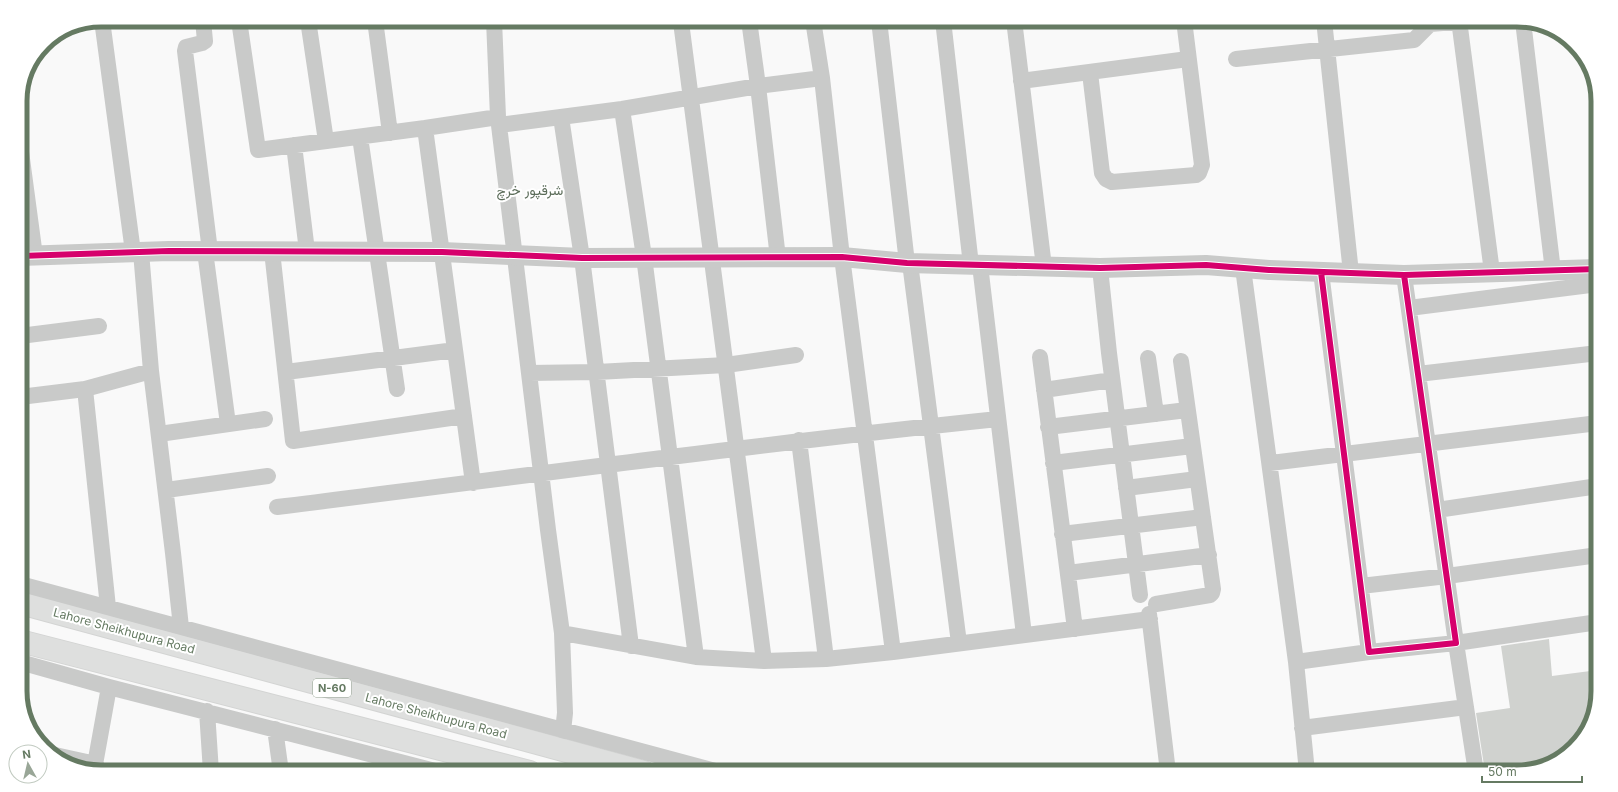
<svg xmlns="http://www.w3.org/2000/svg" width="1618" height="792" font-family="Inter,Vazirmatn,sans-serif">
<style>
.building{fill:#d0d2cf}
.lines{fill:none;stroke-linecap:round;stroke-linejoin:round}
.trunk-casing{stroke:#d3d4d3;stroke-width:24}
.minor{stroke:#c9cac9;stroke-width:16}
.tertiary{stroke:#c9cac9;stroke-width:20}
.trunk{stroke:#dedfde;stroke-width:22}
.cycleway-casing{stroke:#fff;stroke-width:8}
.cycleway{stroke:#d6006c;stroke-width:6}
.labels{text-anchor:middle;stroke-width:4;stroke-linejoin:round;paint-order:stroke}
.shield{fill:#fff;stroke:#93a291;stroke-width:1}
.shield-label{font-size:11px;font-weight:bold;fill:#657a62}
.street-label{font-size:12px;fill:#657a62;stroke:#fff}
.quarter-label{font-size:14px;fill:#5b6c59;stroke:#fff}
.rim{fill:none;stroke:#657a62;stroke-width:5}
</style>
<rect width="100%" height="100%" fill="#f9f9f9"/>
<path class="building" d="M1549,639L1552,676L1598,670V691L1590,727L1562,759L1517,772H1485L1476,713L1510,708L1501,646Z"/>
<g class="lines">
<g class="trunk-casing">
<path id="trunk" d="M20,603L644,772
M20,641L530,772"/>
</g>
<path class="minor" d="M102,20L133,252
M203,20L205,41L202,43L186,47L185,51L210,251
M239,20L258,150L425,128L498,117
M308,20L326,141
M375,20L390,133
M494,20L498,117L548,530L562,633L565,713L563,731
M749,20L758,86L778,258
M813,20L822,78L842,257L893,652
M879,20L907,263
M943,20L971,265
M1014,20L1044,267
M1324,20L1351,273
M1459,20L1492,272
M1523,21L1553,271
M681,22L764,661
M1236,59L1414,40L1430,24L1481,20
M1090,73L1102,173L1106,179L1112,182L1196,175L1199,173L1202,165L1184,20
M1021,81L1188,59
M622,109L644,257L696,657
M561,117L582,258L631,646
M499,125L622,109L758,86L822,78
M425,128L473,483
M360,137L397,389
M20,144L35,256
M294,145L307,251
M205,251L228,424
M272,251L293,441L464,416
M141,252L151,371L173,553L181,627
M910,263L959,643
M980,265L1024,635
M1100,268L1109,353L1140,595
M1243,268L1296,662L1307,772
M1321,272L1369,652L1456,643L1404,275
M1409,308L1598,284
M20,336L99,326
M1040,357L1075,629
M1148,358L1156,414
M286,372L455,350
M529,373L597,372L726,365L796,355
M1418,374L1598,353
M85,389L108,607
M1044,390L1112,380
M20,397L85,389L151,371
M1048,427L1187,410
M159,434L265,419
M799,440L826,659
M1053,463L1192,446
M1270,463L1598,423
M1126,488L1197,479
M166,490L268,476
M277,507C518,477 757,444 998,419
M1437,510L1598,486
M1062,534L1203,517
M1068,573L1209,555
M20,584L719,772
M1361,586L1447,576L1598,555
M1156,604L1210,595L1212,593L1213,589L1181,361
M1149,614L1168,772
M562,633L696,657L764,661L826,659L893,652L1150,619
M20,662L109,687L439,772
M1296,662L1369,652
M207,711L211,772
M1302,728L1466,707
M275,729L281,772
M55,755L96,764
M94,770L109,687
M1476,772L1456,643L1598,622"/>
<path class="tertiary" d="M20,256L169,251L442,252L582,258L842,257L907,263L1100,268L1206,265L1269,270L1404,275L1598,269"/>
<use href="#trunk" class="trunk"/>
<g class="cycleway-casing">
<path id="cycleway" d="M20,256L169,251L442,252L582,258L842,257L907,263L1100,268L1206,265L1269,270L1404,275L1598,269
M1321,272L1369,652L1456,643L1404,275"/>
</g>
<use href="#cycleway" class="cycleway"/>
</g>
<g class="labels">
<rect class="shield" x="313" y="679" width="38" height="18" rx="3"/>
<g class="shield-label">
<text x="332" y="692">N-60</text>
</g>
<g class="street-label">
<text transform="translate(124 631) rotate(15)" y="4">Lahore Sheikhupura Road</text>
<text transform="translate(436 716) rotate(15)" y="4">Lahore Sheikhupura Road</text>
</g>
<g class="quarter-label">
<text x="530" y="195">شرقپور خرچ</text>
</g>
</g>
<path d="M0 0H1618V792H0ZM101 27H1517A74 74 0 0 1 1591 101V691A74 74 0 0 1 1517 765H101A74 74 0 0 1 27 691V101A74 74 0 0 1 101 27Z" fill="#fff" fill-rule="evenodd"/>
<path class="rim" d="M101 27H1517A74 74 0 0 1 1591 101V691A74 74 0 0 1 1517 765H101A74 74 0 0 1 27 691V101A74 74 0 0 1 101 27Z"/>
<g transform="translate(28 764) rotate(352)"><circle r="19" fill="#ffffff" stroke="#c1cac0"/>
<path d="M0-3L7 15L0 10L-7 15Z" fill="#99a697"/>
<text y="-6" font-size="11" font-weight="bold" text-anchor="middle" fill="#657a62">N</text>
</g>
<path d="M1482 776v6h100v-6" fill="none" stroke="#657a62" stroke-width="2"/>
<text x="1488" y="776" font-size="12" fill="#657a62" stroke="#ffffff" stroke-width="3" paint-order="stroke">50 m</text>
</svg>
